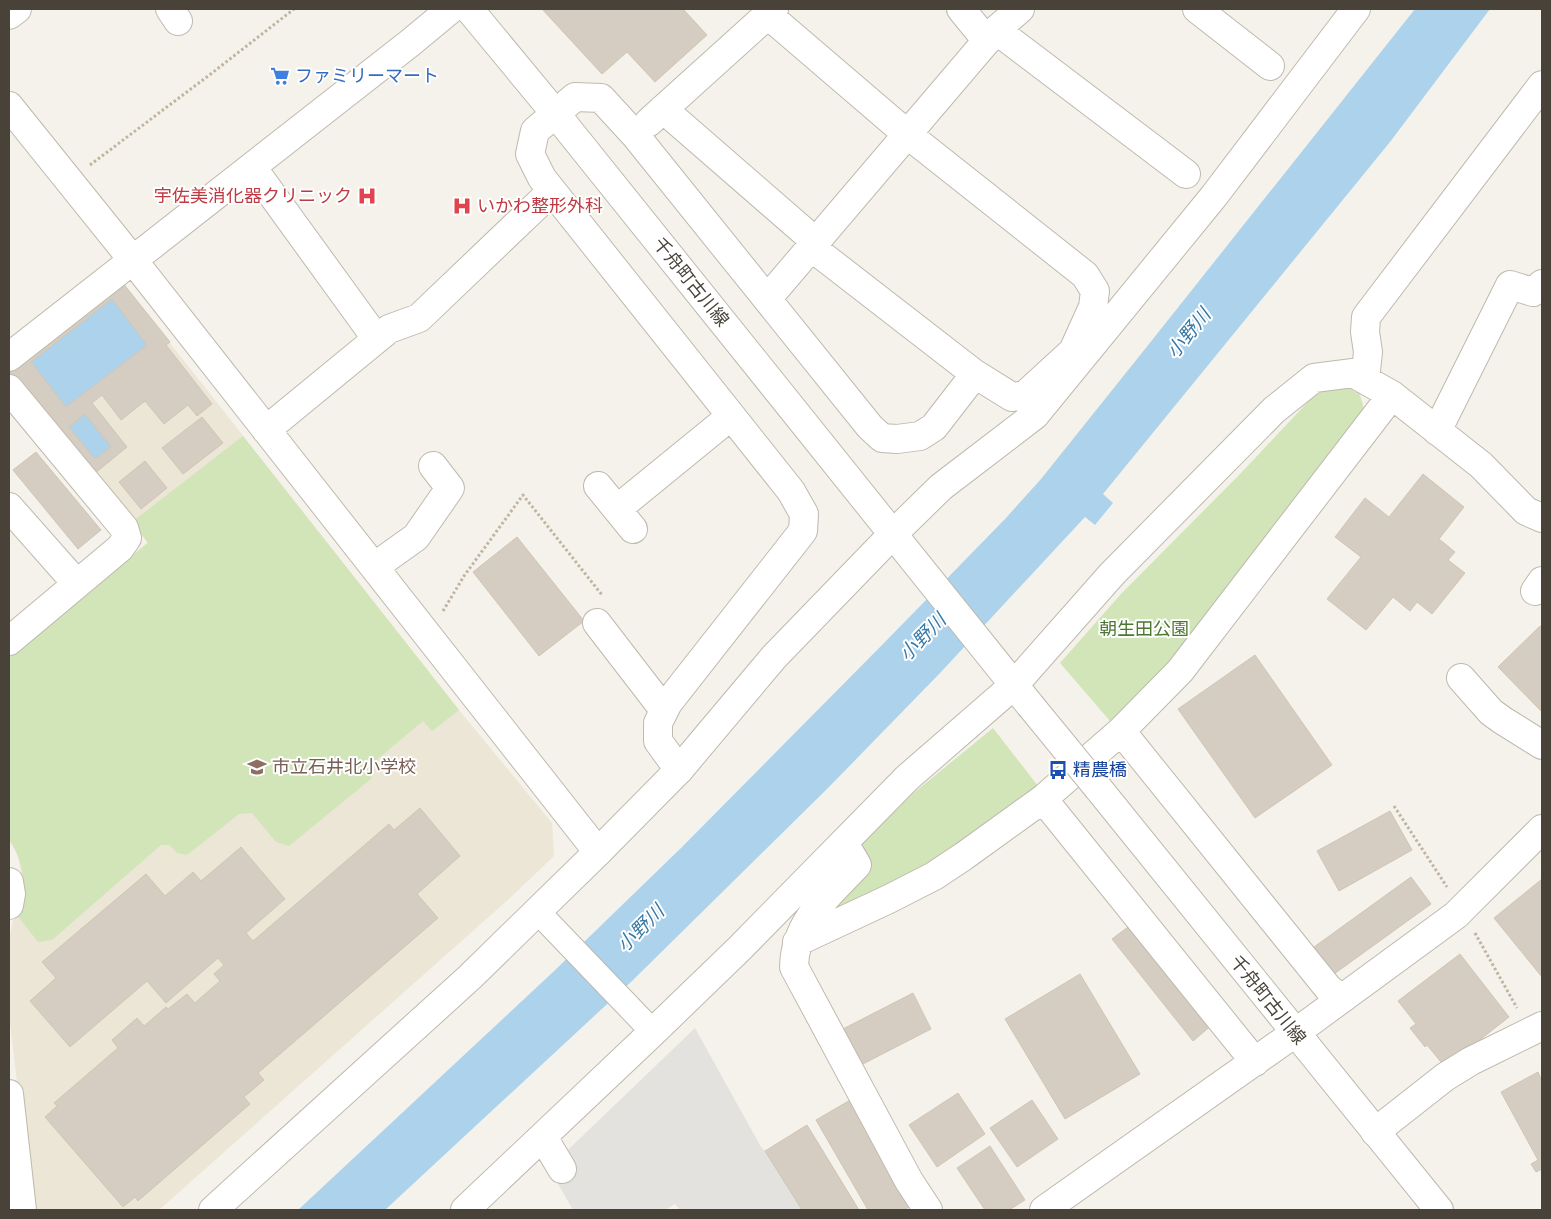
<svg xmlns="http://www.w3.org/2000/svg" width="1551" height="1219" font-family="Helvetica,'Noto Sans JP',sans-serif">
<style>
.education{fill:#ece6d6}
.green{fill:#d1e5b8}
.parking{fill:#e4e2df}
.water{fill:#add3ec}
.building{fill:#d5cdc1;stroke:#d0c5b5;fill-rule:evenodd}
.lines{fill:none;stroke-linecap:round;stroke-linejoin:round}
.pedestrian-casing{stroke:#bfb9ae;stroke-width:26}
.minor-casing{stroke:#bfb9ae;stroke-width:30}
.tertiary-casing{stroke:#bfb9ae;stroke-width:30}
.path{stroke:#c0b4a1;stroke-width:3;stroke-dasharray:2.5 2.5;stroke-linecap:butt}
.pedestrian{stroke:#fff;stroke-width:24}
.minor{stroke:#fff;stroke-width:28}
.tertiary{stroke:#fff;stroke-width:28}
.tertiary-bridge-casing{stroke:#bfb9ae;stroke-width:30;stroke-linecap:butt}
.tertiary-bridge{stroke:#fff;stroke-width:28}
.labels{text-anchor:middle;stroke-width:4;stroke-linejoin:round;paint-order:stroke}
.shop-label{font-size:18px;fill:#366cbe;stroke:#fff;text-anchor:start}
.health-label{font-size:18px;fill:#be3a42;stroke:#fff;text-anchor:end}
.street-label{font-size:18px;fill:#484239;stroke:#fff}
.park-label{font-size:18px;fill:#4c7730;stroke:#fff}
.education-label{font-size:18px;fill:#785e54;stroke:#fff;text-anchor:start}
.transit-label{font-size:18px;fill:#164399;stroke:#fff;text-anchor:start}
.water-label{font-size:19px;font-style:italic;fill:#3779a5;stroke:#fff}
</style>
<rect width="100%" height="100%" fill="#f4f2eb"/>
<path class="education" d="M118,277L459,710L552,823L554,856L511,897L159,1210H32L9,1014V940L13,920L21,900L24,886L17,852L9,840V655L148,542L11,382L10,370Z"/>
<path class="green" d="M1346,386L1360,395L1366,415L1170,661L1110,721L1060,663L1120,595L1241,473L1320,389Z
M243,436L459,710L432,731L423,721L373,763L371,779L289,846L276,842L252,813L239,814L187,855L177,853L170,845H161L52,940L38,942L16,914C26,887 26,864 9,840V655L148,543L132,522Z
M993,728L1038,786L926,871L821,919L872,866L861,842L916,791Z"/>
<path class="parking" d="M695,1028L761,1147L765,1151L802,1210H680L675,1204L665,1210H573L549,1168Z"/>
<path class="water" d="M1415,9H1490L1390,142L1103,494L1113,503L1095,525L1085,517L941,672L829,787L632,981L385,1210H298L552,973L681,848L885,642L1005,519L1041,479L1153,339Z
M112,299L147,345L66,407L31,362Z
M85,414L111,447L95,459L69,427Z"/>
<path class="building" d="M542,9H683L707,35L655,82L627,52L602,74Z
M118,277L170,342L166,345L212,404L197,416L188,405L164,424L145,401L121,420L102,395L92,403L127,447L94,474L11,382L10,370ZM112,299L147,345L66,407L31,362ZM85,414L111,447L95,459L69,427Z
M202,417L223,443L183,474L162,448Z
M36,452L101,530L78,549L13,470Z
M145,461L167,488L141,509L119,482Z
M1423,474L1464,507L1439,539L1455,552L1448,560L1465,573L1432,614L1417,602L1410,611L1393,597L1366,630L1327,599L1361,557L1335,537L1365,498L1389,517Z
M517,537L584,621L539,656L473,572Z
M1540,626L1542,628V712L1498,667Z
M1255,655L1332,765L1255,818L1178,709Z
M420,808L460,856L417,894L438,918L258,1073L264,1080L244,1097L250,1104L138,1201L135,1197L123,1207L45,1117L57,1106L54,1103L118,1048L112,1040L137,1018L144,1026L166,1007L168,1009L187,994L195,1003L220,981L214,974L224,965L218,958L166,1003L147,981L70,1047L30,1001L56,978L42,962L146,874L165,896L193,872L201,881L241,847L285,899L246,933L253,941L389,824L394,830Z
M1390,811L1412,850L1339,891L1317,851Z
M1411,877L1431,904L1334,974L1314,947Z
M1542,879V977L1494,918Z
M1132,924L1212,1025L1193,1041L1112,939Z
M1460,954L1509,1017L1445,1067L1427,1045L1425,1047L1410,1028L1416,1024L1398,1001Z
M1080,974L1140,1074L1065,1119L1005,1019Z
M913,993L931,1029L859,1066L841,1030Z
M1538,1072L1542,1081V1169L1536,1172L1531,1164L1538,1160L1501,1092Z
M958,1093L985,1134L937,1167L909,1125Z
M852,1099L913,1205L904,1210H868L816,1120Z
M1032,1100L1058,1139L1017,1167L990,1128Z
M807,1125L859,1210H802L765,1151Z
M990,1146L1025,1200L1009,1210H985L957,1168Z"/>
<g class="lines">
<g class="pedestrian-casing">
<path id="pedestrian" d="M538,912L653,1032"/>
</g>
<g class="minor-casing">
<path id="minor" d="M170,9L178,21
M961,9L987,41
M1197,9L1270,66
M9,15L17,9
M768,15L907,134L1085,275L1095,291L1093,307L1073,351
M996,30L1186,174
M9,106L132,259L598,852
M663,109L816,242
M649,122L774,9
M252,167L376,338
M811,247L975,374
M767,299L996,30L1020,9
M9,357L410,43L451,9
M1365,380L1368,352L1365,332L1366,317L1542,85
M9,389L124,528L127,538L120,548L9,641
M266,430L389,329L419,318L552,191
M1437,431L1510,285L1533,292L1542,284
M598,486L633,529
M9,507L77,584
M617,509L731,416
M893,534L941,487L1035,415L1214,196L1356,9
M374,567L416,537L450,488L433,466
M1535,591L1542,581
M597,623L664,710
M1461,678L1491,712L1502,720L1542,745
M679,770L658,741V723L668,703L803,531L804,514L791,491L542,178L530,154L535,131L575,97L601,98L635,135L870,427L882,438L897,439L920,436L934,427L975,374L1012,397L1025,395L1073,351L1081,357
M1043,799L1255,1062
M844,843L857,865C828,896 795,921 794,967L909,1181L928,1210
M9,882L11,894L9,905
M797,942L889,899L934,876L964,856L1043,799L1121,731
M1341,999L1328,988L1121,731L1180,671L1392,395
M9,1094L22,1210
M1375,1132L1445,1077L1471,1061L1542,1026
M543,1137L562,1169
M465,1210L653,1032L739,949L907,778L1014,685L1112,574L1274,410L1314,378L1353,373L1392,395L1481,465L1526,511L1542,518
M1044,1210L1295,1033L1456,915L1542,829"/>
</g>
<g class="tertiary-casing">
<path id="tertiary" d="M469,9L555,113L1030,705
M1098,788L1439,1210
M213,1210L470,977L598,852L679,770L774,657L893,534"/>
</g>
<path class="path" d="M90,165L212,73L294,9
M443,611L464,576L523,495L602,595
M1394,806L1447,887
M1475,933L1517,1008"/>
<use href="#pedestrian" class="pedestrian"/>
<use href="#minor" class="minor"/>
<use href="#tertiary" class="tertiary"/>
<g class="tertiary-bridge-casing">
<path id="tertiary-bridge" d="M1030,705L1098,788"/>
</g>
<use href="#tertiary-bridge" class="tertiary-bridge"/>
</g>
<defs>
<g id="supermarket-bare" transform="scale(1.5)"><path d="M-6-5.5h2.5l.6 2H6L4.5 2H-2.5L-4.4-4H-6ZM-1.5 3.2a1.3 1.3 0 1 0 .1 0ZM3 3.2a1.3 1.3 0 1 0 .1 0Z" fill="#3f7fe0" stroke="#fff" stroke-width="2.5" paint-order="stroke"/></g>
<g id="hospital-bare" transform="scale(1.5)"><path d="M-5-5h3v3.5h4V-5h3V5h-3V1.5h-4V5h-3Z" fill="#e0444e" stroke="#fff" stroke-width="2.5" paint-order="stroke"/></g>
<g id="school-bare" transform="scale(1.5)"><path d="M0-5L7-2L0 1L-7-2ZM-4 1L0 2.5L4 1V4Q0 6-4 4Z" fill="#8d6e63" stroke="#fff" stroke-width="2.5" paint-order="stroke"/></g>
<g id="bus-bare" transform="scale(1.5)"><path d="M-5-6H5V4H4V6H2V4H-2V6H-4V4H-5ZM-3.5-4V0h7V-4ZM-3.5 1.2v1.5H-2V1.2ZM2 1.2v1.5H3.5V1.2Z" fill="#1a4fb4" stroke="#fff" stroke-width="2.5" paint-order="stroke"/></g>
</defs>
<g fill-rule="evenodd">
<use href="#supermarket-bare" x="280" y="76"/>
<use href="#hospital-bare" x="367" y="196"/>
<use href="#hospital-bare" x="462" y="206"/>
<use href="#school-bare" x="257" y="767"/>
<use href="#bus-bare" x="1058" y="770"/>
</g>
<g class="labels">
<g class="shop-label">
<text x="295" y="82">ファミリーマート</text>
</g>
<g class="health-label">
<text x="352" y="202">宇佐美消化器クリニック</text>
<text x="477" y="212" text-anchor="start">いかわ整形外科</text>
</g>
<g class="street-label">
<text transform="translate(691 282) rotate(51)" y="6">千舟町古川線</text>
<text transform="translate(1268 1000) rotate(51)" y="6">千舟町古川線</text>
</g>
<g class="park-label">
<text x="1144" y="635">朝生田公園</text>
</g>
<g class="education-label">
<text x="272" y="773">市立石井北小学校</text>
</g>
<g class="transit-label">
<text x="1073" y="776">精農橋</text>
</g>
<g class="water-label">
<text transform="translate(1188 333) rotate(-51)" y="7">小野川</text>
<text transform="translate(922 637) rotate(-46)" y="7">小野川</text>
<text transform="translate(640 928) rotate(-45)" y="7">小野川</text>
</g>
</g>
<rect width="1551" height="1219" fill="none" stroke="#484239" stroke-width="20"/>
</svg>
